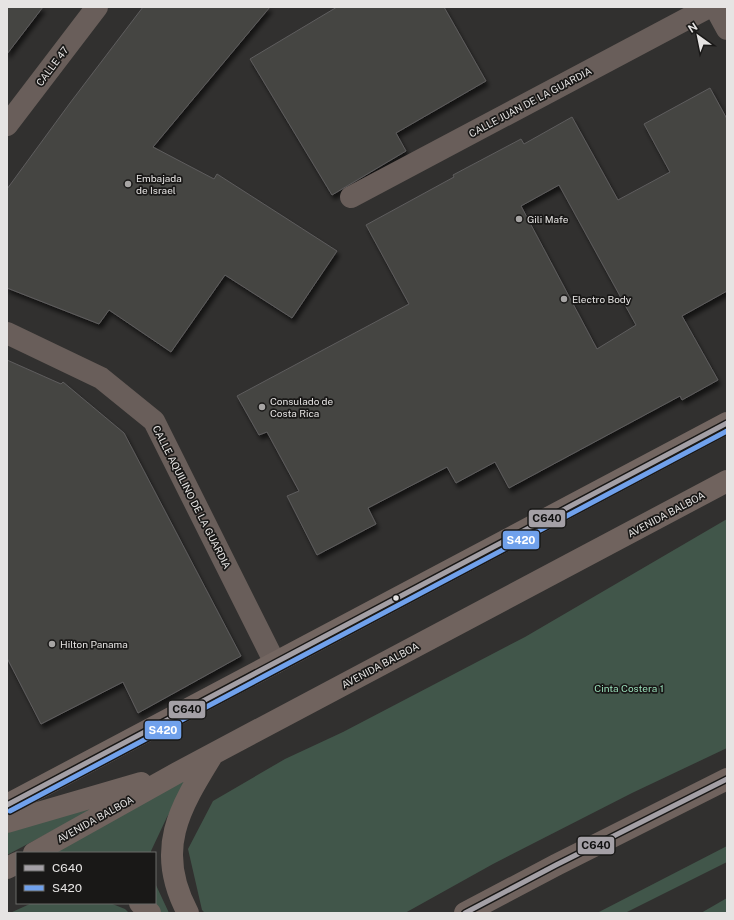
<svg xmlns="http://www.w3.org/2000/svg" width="734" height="920" font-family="'Public Sans',sans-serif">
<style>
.green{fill:#41564a}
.building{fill:#454443;stroke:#5e5d5d;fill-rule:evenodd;filter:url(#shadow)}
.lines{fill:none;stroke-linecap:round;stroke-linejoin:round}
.minor{stroke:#695e5a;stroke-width:22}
.major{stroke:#736661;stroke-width:22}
.highway{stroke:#70635e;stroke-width:22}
.bus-1-casing{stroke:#191817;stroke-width:8}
.bus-2-casing{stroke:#191817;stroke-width:8}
.bus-1{stroke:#a4a0a6;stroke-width:5}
.bus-2{stroke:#70a1ec;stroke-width:5}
.poi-dot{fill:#a7a5a4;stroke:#191817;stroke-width:1.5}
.bus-dot{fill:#e6e4e3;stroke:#191817;stroke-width:1.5}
.labels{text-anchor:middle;stroke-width:3.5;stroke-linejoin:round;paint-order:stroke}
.street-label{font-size:10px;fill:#e6e4e3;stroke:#191817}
.poi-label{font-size:10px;fill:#e6e4e3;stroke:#191817;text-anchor:start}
.park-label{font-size:10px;fill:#99deb9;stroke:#191817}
.line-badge{stroke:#191817;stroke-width:1.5}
.badge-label{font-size:11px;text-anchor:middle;font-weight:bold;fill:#fff}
.pale-badge-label{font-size:11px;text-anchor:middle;font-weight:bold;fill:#111}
</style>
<defs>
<filter id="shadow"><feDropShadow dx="2.5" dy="4.5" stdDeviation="2" flood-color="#0009"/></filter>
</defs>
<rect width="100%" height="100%" fill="#31302f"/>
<path class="green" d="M727,519V748L632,793L493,864L405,913H205L202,910L188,849L213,801L285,759L343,732L525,637Z
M197,770L167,817L151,851V853H55Z
M116,797L7,855V832Z
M727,846V862L625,913H597Z
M155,883L169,913H161L155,903Z
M727,898V913H701Z
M32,903H110L125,909L129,913H10Z"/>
<path class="building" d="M7,7H43L7,54Z
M143,7H270L153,147L214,179L217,174L337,251L292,318L225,275L171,352L109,310L99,324L7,288V189L70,103Z
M337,7H444L486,81L396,133L406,151L332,195L250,59Z
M710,88L727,119V291L682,316L718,380L682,400L680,396L509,488L495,462L456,483L447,467L368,508L376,524L317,555L287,496L299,491L267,432L259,435L237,396L409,304L366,225L454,177L453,175L521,139L524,144L572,117L618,200L670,172L644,124ZM559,185L636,325L597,349L521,206Z
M7,360L61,384L63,382L124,433L241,656L138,713L123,682L41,724L7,658Z"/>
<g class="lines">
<path class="minor" d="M715,7L727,29
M7,125L97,7
M351,197L709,7
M7,333L101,378L154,421L275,663"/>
<path class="major" d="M7,805L727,423"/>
<path class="highway" d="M7,822L141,783
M34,853L177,773L727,481
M7,868L17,863
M140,903L150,913
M188,913C154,850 179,809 213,754
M465,913L556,865L727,779"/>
<g class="bus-1-casing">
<path id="bus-1" d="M7,805L727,423
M465,913L556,865L727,779"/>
</g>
<g class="bus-2-casing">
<path id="bus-2" d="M10,811L727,431"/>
</g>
<use href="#bus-1" class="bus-1"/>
<use href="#bus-2" class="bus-2"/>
</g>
<g class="poi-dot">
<circle cx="128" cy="184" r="4"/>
<circle cx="519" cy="219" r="4"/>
<circle cx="564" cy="299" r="4"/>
<circle cx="262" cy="407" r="4"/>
<circle cx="52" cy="644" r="4"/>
</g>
<circle class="bus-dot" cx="396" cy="598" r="3.5"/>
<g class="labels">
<g class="street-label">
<text transform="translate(52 66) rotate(-53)" y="4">CALLE 47</text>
<text transform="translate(530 102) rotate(-28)" y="4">CALLE JUAN DE LA GUARDIA</text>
<text transform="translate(192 497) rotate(63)" y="4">CALLE AQUILINO DE LA GUARDIA</text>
<text transform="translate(666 514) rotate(-28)" y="4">AVENIDA BALBOA</text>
<text transform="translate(380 665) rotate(-28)" y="4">AVENIDA BALBOA</text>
<text transform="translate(95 819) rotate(-29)" y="4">AVENIDA BALBOA</text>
</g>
<g class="poi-label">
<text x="136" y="182">Embajada<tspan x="136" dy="12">de Israel</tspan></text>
<text x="527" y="223">Gili Mafe</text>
<text x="572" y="303">Electro Body</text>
<text x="270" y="405">Consulado de<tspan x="270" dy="12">Costa Rica</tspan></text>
<text x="60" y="648">Hilton Panama</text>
</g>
<g class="park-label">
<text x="629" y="692">Cinta Costera 1</text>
</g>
</g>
<g class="line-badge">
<rect x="528" y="509" width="38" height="19" rx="4" fill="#a4a0a6"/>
<rect x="502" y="530" width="38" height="20" rx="4" fill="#70a1ec"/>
<rect x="168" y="700" width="38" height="19" rx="4" fill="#a4a0a6"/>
<rect x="144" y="720" width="38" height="20" rx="4" fill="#70a1ec"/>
<rect x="577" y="836" width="38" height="19" rx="4" fill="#a4a0a6"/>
</g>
<g class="badge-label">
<text x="521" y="544">S420</text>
<text x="163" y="734">S420</text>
</g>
<g class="pale-badge-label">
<text x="547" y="522">C640</text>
<text x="187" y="713">C640</text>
<text x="596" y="849">C640</text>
</g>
<rect width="734" height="920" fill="none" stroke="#e6e4e3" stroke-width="16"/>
<rect x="16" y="852" width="140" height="52" fill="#191817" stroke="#6b6a69"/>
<rect x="24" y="865" width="20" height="6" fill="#a4a0a6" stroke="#6b6a69"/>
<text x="52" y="872" font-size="12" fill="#e6e4e3">C640</text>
<rect x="24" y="885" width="20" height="6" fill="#70a1ec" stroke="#6b6a69"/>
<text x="52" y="892" font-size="12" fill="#e6e4e3">S420</text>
<g transform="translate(698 36) rotate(327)" stroke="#191817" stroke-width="3" paint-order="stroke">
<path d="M0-3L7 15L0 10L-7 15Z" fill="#e6e4e3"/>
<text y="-6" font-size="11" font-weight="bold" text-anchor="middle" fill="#e6e4e3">N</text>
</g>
</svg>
